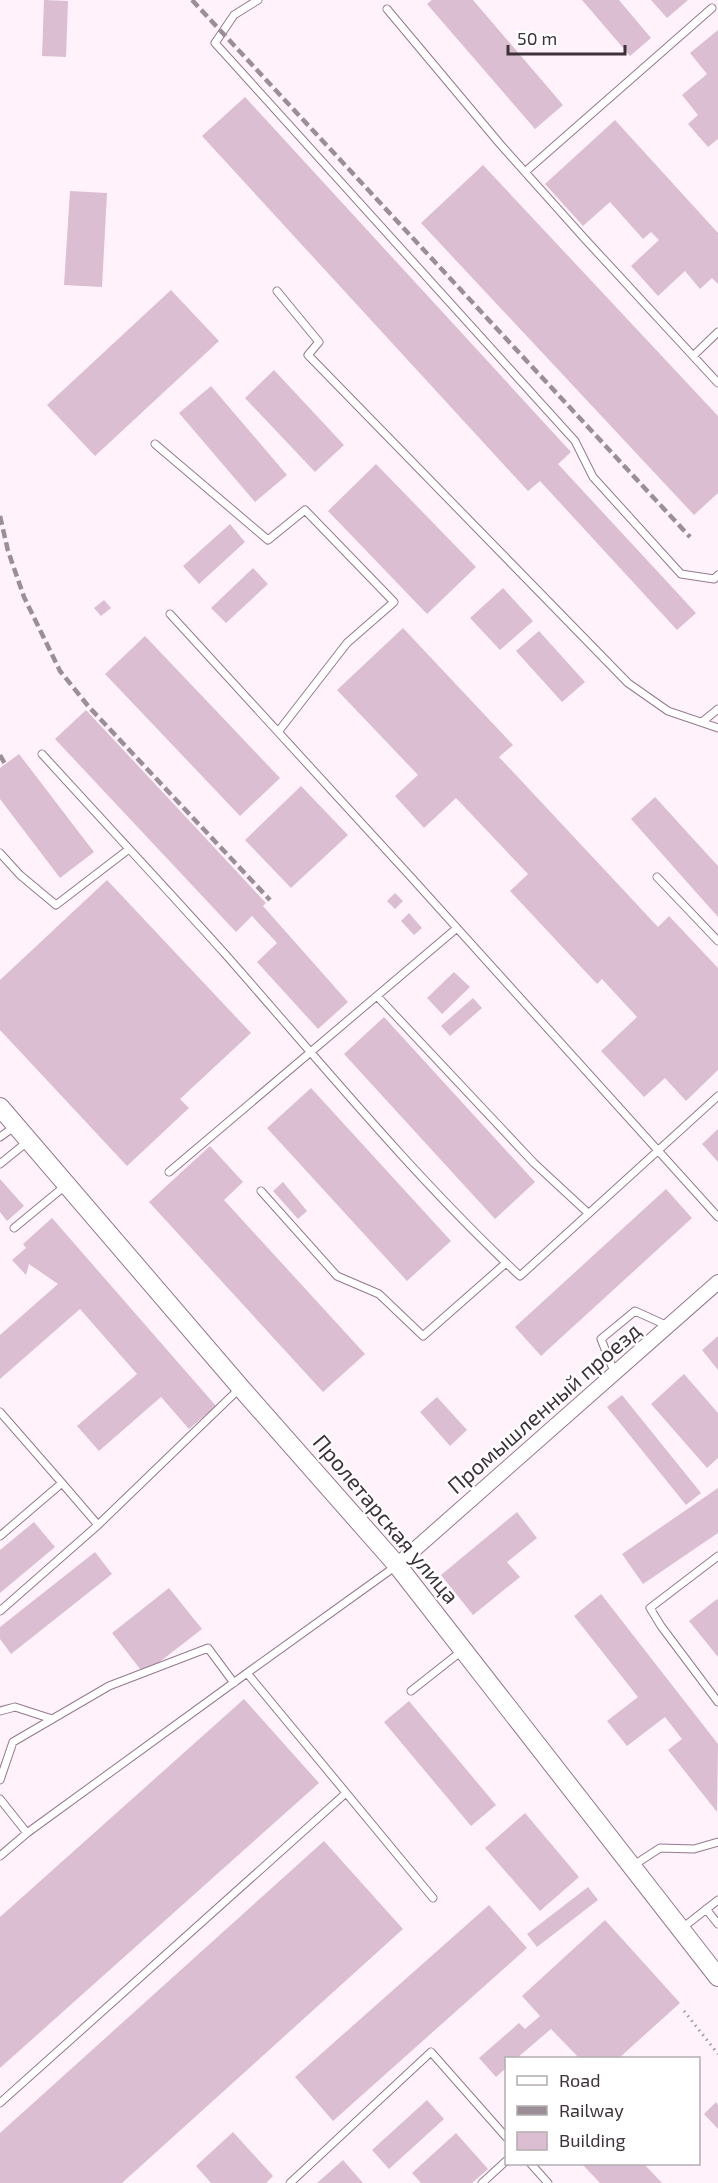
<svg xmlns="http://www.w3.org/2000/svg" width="718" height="2183" font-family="'Exo 2',sans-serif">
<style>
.building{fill:#dcbed2}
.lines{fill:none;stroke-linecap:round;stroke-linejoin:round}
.lane-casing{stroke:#95798d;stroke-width:9}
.street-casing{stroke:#95798d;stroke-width:16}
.secondary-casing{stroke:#95798d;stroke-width:20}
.path{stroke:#a3979f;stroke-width:3;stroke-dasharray:1.5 4.5;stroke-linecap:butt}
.lane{stroke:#fff;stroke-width:7}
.street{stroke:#fff;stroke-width:14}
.secondary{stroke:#fff;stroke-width:18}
.rail{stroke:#9b8e96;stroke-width:4.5;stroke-dasharray:9 4.5;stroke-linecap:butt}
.labels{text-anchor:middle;stroke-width:4.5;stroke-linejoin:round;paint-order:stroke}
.street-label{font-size:22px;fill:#3e323a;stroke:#fff}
</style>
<rect width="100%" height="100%" fill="#fff2fa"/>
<path class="building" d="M44,0L68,1L66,57L42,56Z
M432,0H473L563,105L535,129L427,4Z
M582,0H619L651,38L630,56Z
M651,0H688L667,18Z
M718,30V139L708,147L688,124L698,115L682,95L707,74L690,53Z
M245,97L571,452L558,464L696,613L677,630L540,481L528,491L202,136Z
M615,120L718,233V284L712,278L700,289L685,271L658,296L631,266L659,240L651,232L643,239L610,202L583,226L545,184Z
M483,165L718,416V493L694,515L421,223Z
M70,191L107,193L102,287L64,285Z
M171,290L219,341L95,456L47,405Z
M274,370L344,445L315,472L245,398Z
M211,386L287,475L255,502L179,413Z
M376,464L476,567L427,614L328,511Z
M230,524L245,542L199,584L183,566Z
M253,568L268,584L226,623L211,608Z
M503,588L533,621L500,650L470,618Z
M104,600L111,608L101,616L94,608Z
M403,628L513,745L499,757L658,927L669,916L718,968V1070L686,1101L665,1078L644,1097L601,1051L637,1017L602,979L597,984L510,891L528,874L456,798L424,828L395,796L418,775L337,690Z
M539,631L585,682L562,702L516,651Z
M145,636L280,778L240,816L105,674Z
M86,710L266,903L263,906L348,1002L318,1029L257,962L277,943L252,916L236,932L55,739Z
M19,754L94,852L60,878L0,799V768Z
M301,786L348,835L291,888L245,840Z
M655,797L718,866V917L631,819Z
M107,880L251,1033L180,1099L189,1108L127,1166L0,1030V980Z
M395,893L403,901L395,909L387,901Z
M409,913L422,928L414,935L401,921Z
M454,972L470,987L442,1014L427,998Z
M473,998L482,1008L450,1036L441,1026Z
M384,1017L535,1182L495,1219L344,1054Z
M311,1088L451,1241L407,1281L267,1128Z
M718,1129V1162L702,1144Z
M210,1146L243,1182L224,1200L365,1354L323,1392L149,1202Z
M0,1179L24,1206L7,1221L0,1212Z
M283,1182L307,1211L298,1219L273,1191Z
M666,1189L692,1218L541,1356L515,1327Z
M52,1218L216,1406L189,1429L161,1397L99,1451L77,1426L137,1374L80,1309L0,1379V1335L58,1284L29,1264L26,1275L12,1260L26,1248L23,1244Z
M718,1336V1370L702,1350Z
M684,1374L718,1413V1458L707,1468L651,1404Z
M622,1395L701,1493L686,1505L607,1407Z
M437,1397L467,1430L450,1446L420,1412Z
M718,1488V1533L643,1584L622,1554Z
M517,1512L537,1538L507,1562L520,1577L473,1615L441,1575Z
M34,1522L55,1547L0,1593V1550Z
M95,1552L112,1574L11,1654L0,1639V1627Z
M169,1588L202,1629L144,1674L112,1633Z
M601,1594L718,1744L717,1812L668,1750L682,1739L665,1717L627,1746L607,1721L638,1697L574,1616Z
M717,1599L718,1600V1657L689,1621Z
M244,1699L319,1783L0,2068V1917Z
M409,1701L496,1805L471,1826L384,1722Z
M525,1813L579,1877L540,1911L485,1848Z
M324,1841L403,1929L122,2183H0V2133Z
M588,1887L598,1900L537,1947L527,1934Z
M489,1905L527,1948L333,2121L295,2077Z
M605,1920L680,2003L619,2058H579L551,2029L517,2058H506V2068L496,2077L479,2058L519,2023L525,2029L540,2016L522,1996Z
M427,2100L444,2119L389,2169L372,2150Z
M716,2102L718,2105V2129L704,2114Z
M233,2132L273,2176L266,2183H211L196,2166Z
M456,2133L488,2169L472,2183H421L412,2173Z
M343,2160L363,2183H317Z
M582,2164H644L662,2183H600Z"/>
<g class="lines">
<g class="lane-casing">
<path id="lane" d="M258,0L234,15L215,43L575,441L593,477L681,574L714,579L718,575
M387,9L500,144L584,238L718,383
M525,172L712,8
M277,291L319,342L308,355L628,683L668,711L718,728
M693,356L718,332
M155,444L268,540L305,510L394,602L347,643L278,732
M170,614L410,876L718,1217
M702,722L718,709
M42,754C103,821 165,887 226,955C322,1064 414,1177 520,1276L718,1096
M0,853L20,875L56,905L129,849
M657,877L718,941
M377,996L534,1163L588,1213
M0,1137L14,1127
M0,1164L27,1142
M169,1172L457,928
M261,1191L337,1276L379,1294L423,1336L506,1263
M14,1228L65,1186
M615,1374L601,1339L635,1311L668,1326
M0,1412L62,1483
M0,1536L62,1483L98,1525
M718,1556L650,1608L661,1626L718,1702
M0,1611L98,1525L239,1389
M247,1673L396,1566
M411,1691L463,1650
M0,1711L15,1707L52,1719
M0,1780L13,1742L109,1686L208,1648L234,1683
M0,1799L27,1833
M0,1856L27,1833L247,1673L433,1898
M634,1865L660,1848L694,1849L718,1842
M706,1909L718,1924
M681,1929L718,1900
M0,2103L346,1793
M531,2164L548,2183
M290,2183L431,2052L506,2137
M482,2183L506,2161"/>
</g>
<g class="street-casing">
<path id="street" d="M397,1565L718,1282"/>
</g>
<g class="secondary-casing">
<path id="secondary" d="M0,1107L241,1388L397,1565L718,1977"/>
</g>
<path class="path" d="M684,2011L718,2054"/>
<use href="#lane" class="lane"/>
<use href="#street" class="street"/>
<use href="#secondary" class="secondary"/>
<path class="rail" d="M192,0L690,537
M0,516L8,551L24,597L60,671L89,707L270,900
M0,755L5,764"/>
</g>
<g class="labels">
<g class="street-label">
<text transform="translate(544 1408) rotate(-41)" y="8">Промышленный проезд</text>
<text transform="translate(386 1519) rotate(50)" y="8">Пролетарская улица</text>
</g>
</g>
<rect x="505" y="2057" width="195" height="108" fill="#ffffff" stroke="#b2adb0" stroke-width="1.5"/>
<rect x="517" y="2076" width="30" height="9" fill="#ffffff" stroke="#b2adb0" stroke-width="1.5"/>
<text x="559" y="2087" font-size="18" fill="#3e323a">Road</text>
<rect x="517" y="2106" width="30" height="9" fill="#9b8e96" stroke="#b2adb0" stroke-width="1.5"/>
<text x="559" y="2117" font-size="18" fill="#3e323a">Railway</text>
<rect x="517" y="2132" width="30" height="18" fill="#dcbed2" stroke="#b2adb0" stroke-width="1.5"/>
<text x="559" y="2147" font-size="18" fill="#3e323a">Building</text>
<path d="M508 45v9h117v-9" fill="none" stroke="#3e323a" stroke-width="3"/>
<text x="517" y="45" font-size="18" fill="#3e323a" stroke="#ffffff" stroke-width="4.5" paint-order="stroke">50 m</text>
</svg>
